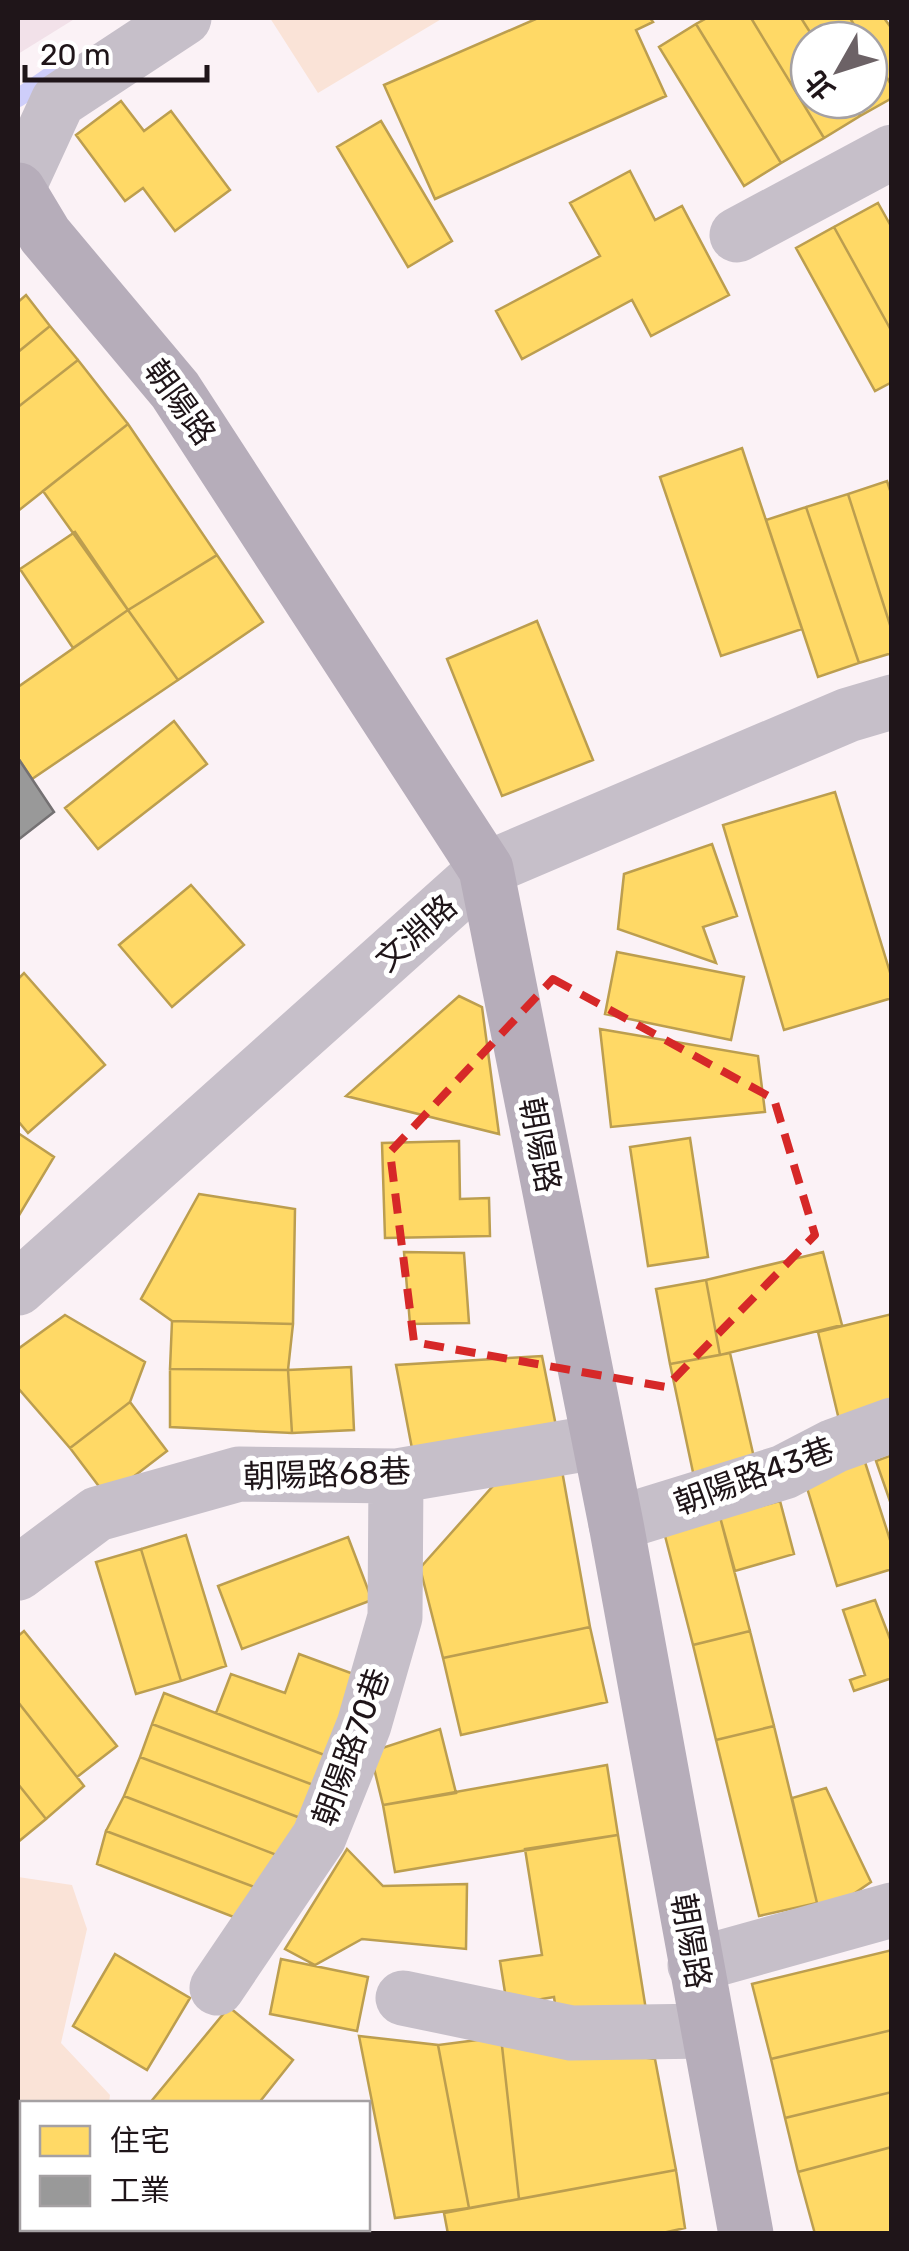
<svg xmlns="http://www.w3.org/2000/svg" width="909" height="2251" font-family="Rubik,'Noto Sans TC',sans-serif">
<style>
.built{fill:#f2e1e9}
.green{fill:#fae3d7}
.homes{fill:#ffd966;stroke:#bc9e4f;stroke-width:2.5}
.industry{fill:#999;stroke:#747173;stroke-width:2.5}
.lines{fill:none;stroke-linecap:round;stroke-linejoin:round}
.stream{stroke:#cecefa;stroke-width:18}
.minor{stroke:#c6bfc9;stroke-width:55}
.major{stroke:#b6adba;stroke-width:55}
.marked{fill:none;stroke:#d62828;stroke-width:8;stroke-dasharray:20 12;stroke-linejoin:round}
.labels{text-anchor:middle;stroke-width:10;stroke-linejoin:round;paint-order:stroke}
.street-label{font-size:32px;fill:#1f1519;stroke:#fff}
</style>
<rect width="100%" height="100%" fill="#fbf2f6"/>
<path class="built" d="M18,18H76L18,54Z"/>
<path class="green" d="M270,18H443L318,93Z
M18,1877L72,1885L87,1929L61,2043L110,2095L109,2103L22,2104V2228L89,2229L88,2233H18Z"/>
<path class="homes" d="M538,18H650L653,22L636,30L666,96L435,199L384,85Z
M707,18H751L824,138L781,163L696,24Z
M751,18H801L815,40H809V100H851L860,116L824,138Z
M801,18H850L863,40H815Z
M850,18H884L892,29V86L869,49V40H863Z
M696,24L781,163L744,186L659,47Z
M869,49L892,86V98L860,116L851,100H869Z
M121,101L144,131L171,111L230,190L175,231L143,188L125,201L76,135Z
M381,121L452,241L408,267L337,147Z
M630,171L655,220L682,206L729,295L651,336L632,300L522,359L496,311L600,256L570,203Z
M878,203L892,228V332L834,227Z
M834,227L892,332V382L875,391L796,248Z
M26,295L50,326L18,352V302Z
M50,326L78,360L18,407V352Z
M78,360L128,424L18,511V407Z
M128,424L217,555L128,610L43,491Z
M742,448L802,629L721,656L660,477Z
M887,481L892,496V631L848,494Z
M848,494L892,631V653L859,663L806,507Z
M806,507L859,663L818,677L766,520Z
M75,532L128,610L73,648L20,569Z
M217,555L263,622L178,680L128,610Z
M128,610L178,680L32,779L18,758V687Z
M537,621L593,760L502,796L447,659Z
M174,721L207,764L98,849L65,808Z
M835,792L892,979V998L784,1030L723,825Z
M712,844L737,916L703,927L716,963L618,929L624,874Z
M191,885L244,945L172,1007L119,945Z
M617,952L744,977L731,1040L605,1014Z
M24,973L105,1065L28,1133L18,1121V979Z
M459,996L482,1007L499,1134L346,1096Z
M600,1029L758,1056L765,1112L611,1127Z
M18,1133L54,1157L18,1217Z
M690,1138L708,1257L648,1266L630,1147Z
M459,1141L460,1199L489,1198L490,1236L385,1238L382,1143Z
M199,1194L295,1209L293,1324L172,1321L141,1299Z
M404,1252L464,1253L469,1323L410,1324Z
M823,1252L842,1325L720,1355L706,1280Z
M706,1280L720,1355L670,1364L656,1289Z
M892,1314V1412L840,1424L818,1332Z
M65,1315L145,1362L130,1402L70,1448L18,1388V1349Z
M172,1321L293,1324L288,1370L170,1369Z
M730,1353L755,1462L694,1477L670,1364Z
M542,1356L557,1431L414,1459L396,1365Z
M351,1367L354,1430L292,1433L288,1370Z
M170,1369L288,1370L292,1433L170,1427Z
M130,1402L167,1451L107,1497L70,1448Z
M892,1455V1507L876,1461Z
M864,1459L892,1546V1569L837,1586L804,1478Z
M561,1465L590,1627L443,1658L420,1568L509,1468Z
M780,1501L794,1554L735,1571L720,1517Z
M720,1517L750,1631L693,1645L664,1532Z
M186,1535L226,1666L181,1681L141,1549Z
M348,1537L372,1600L242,1649L218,1586Z
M141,1549L181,1681L136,1694L96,1562Z
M875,1600L892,1644V1678L854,1691L850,1680L865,1675L843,1610Z
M590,1627L607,1702L461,1735L443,1658Z
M24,1631L117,1746L77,1777L18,1702V1636Z
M750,1631L774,1726L716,1740L693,1645Z
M299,1654L359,1676L327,1756L216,1713L231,1674L285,1693Z
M164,1693L327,1756L316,1786L152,1724Z
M18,1702L84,1786L46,1819L18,1784Z
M152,1724L316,1786L303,1819L140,1757Z
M774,1726L817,1903L759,1916L716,1740Z
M440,1729L456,1793L383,1805L370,1752Z
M140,1757L303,1819L287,1859L124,1796Z
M607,1765L618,1835L395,1872L383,1805Z
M18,1784L46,1819L18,1842Z
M826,1788L871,1882L824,1914L817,1903L792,1798Z
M124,1796L287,1859L270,1893L106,1831Z
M106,1831L270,1893L249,1923L97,1864Z
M618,1835L646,2010L558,2024L554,1997L507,2005L500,1961L542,1955L525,1849Z
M347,1849L383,1886L467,1884L466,1949L362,1939L315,1965L285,1949Z
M892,1950V2030L771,2059L752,1984Z
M115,1954L190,1998L147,2070L73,2026Z
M281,1959L368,1977L357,2031L270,2014Z
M229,2007L293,2060L258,2104H149Z
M892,2030V2092L785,2118L771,2059Z
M359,2036L438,2045L469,2208L395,2218Z
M501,2037L655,2059L676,2170L519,2199Z
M501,2037L519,2199L469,2208L438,2045Z
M892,2092V2147L798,2172L785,2118Z
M892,2147V2232L815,2234L798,2172Z
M676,2170L685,2228L658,2234H448L444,2213Z"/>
<path class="industry" d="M18,758L54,812L18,840Z"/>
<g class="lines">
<path class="stream" d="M18,98L54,73"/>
<path class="minor" d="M18,188L58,101L184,18
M737,235L892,152
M18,1288L486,869L848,715L892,702
M616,1524L784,1472L834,1446L892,1425
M18,1573L97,1514L239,1474L396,1476L597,1442
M695,1965L892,1910
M217,1988L319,1837L364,1725L395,1617L396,1476
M403,1998L571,2033L708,2031"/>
<path class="major" d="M18,190L45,235L175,390L486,869L616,1524L746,2234"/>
</g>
<path class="marked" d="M553,979L774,1099L815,1235L666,1387L414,1342L390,1152Z"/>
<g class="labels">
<g class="street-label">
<text transform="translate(180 402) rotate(54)" y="11">朝陽路</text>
<text transform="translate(416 933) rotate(-42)" y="11">文淵路</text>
<text transform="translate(540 1145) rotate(79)" y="11">朝陽路</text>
<text transform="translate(327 1474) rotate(-2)" y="11">朝陽路68巷</text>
<text transform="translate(754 1476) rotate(-20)" y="11">朝陽路43巷</text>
<text transform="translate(351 1747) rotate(-70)" y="11">朝陽路70巷</text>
<text transform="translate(691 1941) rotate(80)" y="11">朝陽路</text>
</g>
</g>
<rect width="909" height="2251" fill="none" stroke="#1f1519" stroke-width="40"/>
<rect x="20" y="2101" width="350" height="130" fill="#ffffff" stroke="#a5a1a3" stroke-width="2.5"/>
<rect x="40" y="2126" width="50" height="30" fill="#ffd966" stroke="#a5a1a3" stroke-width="2.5"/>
<text x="110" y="2151" font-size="30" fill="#1f1519">住宅</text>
<rect x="40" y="2176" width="50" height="30" fill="#999999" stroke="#a5a1a3" stroke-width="2.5"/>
<text x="110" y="2201" font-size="30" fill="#1f1519">工業</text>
<g transform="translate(839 70) rotate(231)"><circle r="48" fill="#ffffff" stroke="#a5a1a3" stroke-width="2.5"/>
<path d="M0-8L18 38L0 25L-18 38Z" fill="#6c6266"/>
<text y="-15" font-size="28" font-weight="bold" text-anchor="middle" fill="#1f1519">北</text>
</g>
<path d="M25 65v15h182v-15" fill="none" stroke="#1f1519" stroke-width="5"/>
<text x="40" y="65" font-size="30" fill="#1f1519" stroke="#ffffff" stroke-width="8" paint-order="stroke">20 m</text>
</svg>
